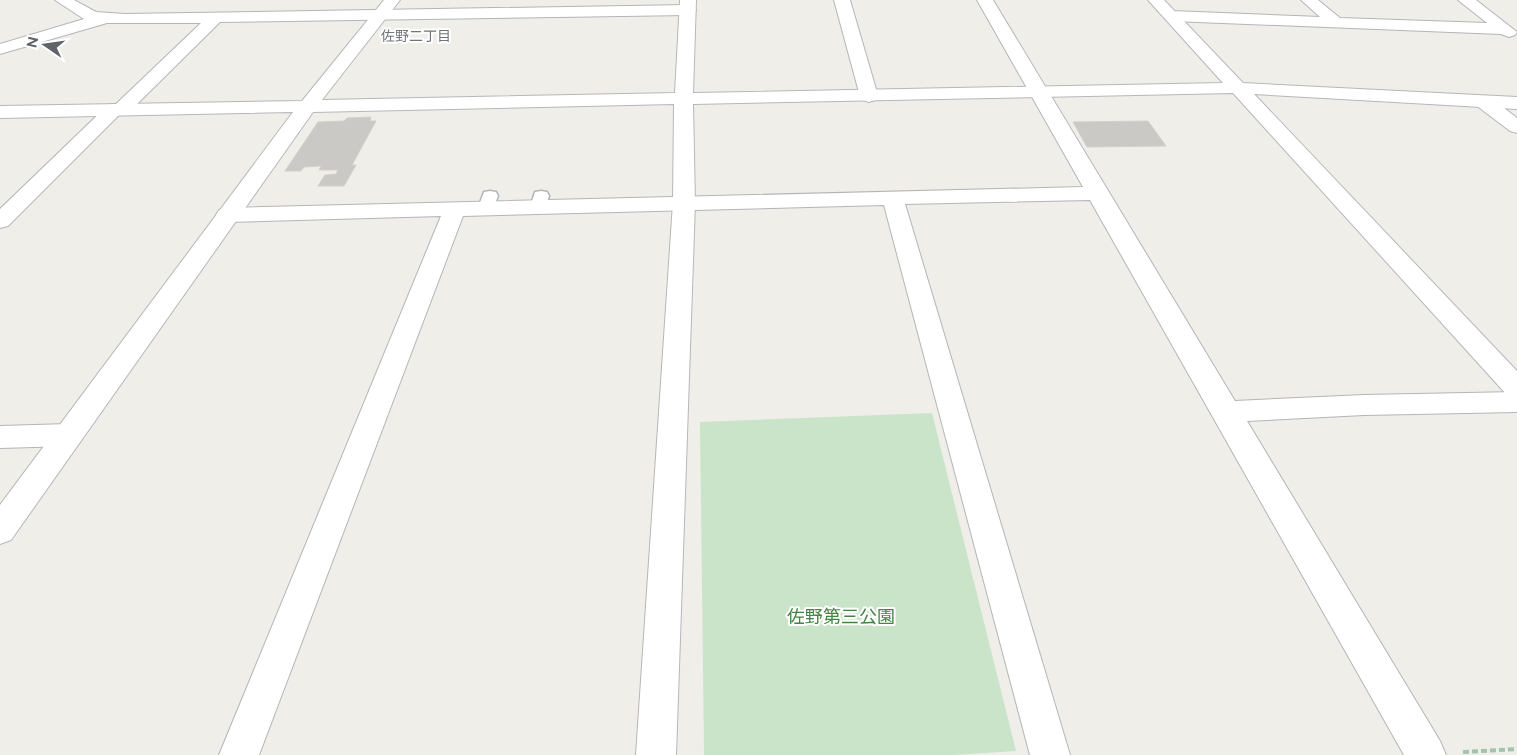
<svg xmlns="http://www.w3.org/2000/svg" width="1517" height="755" font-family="Raleway,'Noto Sans JP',sans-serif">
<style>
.green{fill:#cae4c9}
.building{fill:#cbc9c5;stroke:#d4d0c8}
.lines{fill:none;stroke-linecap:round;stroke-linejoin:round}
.lane-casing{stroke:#b3b5b9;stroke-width:3}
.street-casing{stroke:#b3b5b9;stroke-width:2}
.secondary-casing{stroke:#b5b7bb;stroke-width:2}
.path{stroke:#a2c4ab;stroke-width:4;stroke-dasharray:6 3;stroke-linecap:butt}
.lane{fill:#fff;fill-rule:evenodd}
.street{fill:#fff;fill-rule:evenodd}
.secondary{fill:#fff;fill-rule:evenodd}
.labels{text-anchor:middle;stroke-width:4;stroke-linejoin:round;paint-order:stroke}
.far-neighbourhood-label{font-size:14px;fill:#717579;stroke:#fff}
.near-park-label{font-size:18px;fill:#428442;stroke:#fff}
</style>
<rect width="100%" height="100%" fill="#f0eee9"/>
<path class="green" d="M932,413L1016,751L953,755H704L700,422Z"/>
<path class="building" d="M371,117L370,121H376L352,165H356L344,186H318L325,175L336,174L338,170H319L321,166L304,167L301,171H285L318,122L344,121L347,118Z
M1148,121L1166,146L1087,147L1073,122Z"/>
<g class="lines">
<g class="lane-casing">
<path id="lane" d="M490,191L496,192L498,196L492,212H480L478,208L484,192Z
M541,191L547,192L549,196L544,211H532L530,207L535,192Z"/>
</g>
<g class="street-casing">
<path id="street" d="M55,0H74L96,12L125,14L688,5L693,7L696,10L693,13L688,15L220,22L128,113L120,114L8,226L0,228V209L108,105L116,104L201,23H107L0,54V44L84,19Z
M834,0H850L878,96L875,100L869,102L863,100L860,96Z
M977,0H993L1235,401L1364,395L1517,392V412L1364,415L1247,421L1440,741L1446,755H1404L1090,200L905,204L1070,755H1030L884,205L463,216L259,755H219L441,216L227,222L219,220L216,215L219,210L227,208L1083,187Z
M1301,0H1318L1340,18L1487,23L1458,0H1476L1517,32L1515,35L1509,37L1501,34L1172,21L1166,19L1164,16L1166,13L1172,11L1320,17Z
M1484,96L1491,98L1517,118V133L1510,131L1477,106L1475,102L1477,98Z
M69,424L79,427L84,435L79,443L69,446L0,448V426Z"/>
</g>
<g class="secondary-casing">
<path id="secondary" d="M384,0H400L322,100L675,93L680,0H696L693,93L1223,83L1148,0H1164L1243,83L1517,97V109L1254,94L1517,371V398L1507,395L1233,93L693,104L695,203L676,755H636L673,203L674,104L313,112L11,540L0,544V505L293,112L0,118V106L302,101Z"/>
</g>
<path class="path" d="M1463,752L1517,749"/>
<use href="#lane" class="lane"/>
<use href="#street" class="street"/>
<use href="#secondary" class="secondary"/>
</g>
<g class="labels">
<g class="far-neighbourhood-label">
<text x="416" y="41">佐野二丁目</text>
</g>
<g class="near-park-label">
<text x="841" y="623">佐野第三公園</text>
</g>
</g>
<g transform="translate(45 45) rotate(283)" stroke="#ffffff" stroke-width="4" paint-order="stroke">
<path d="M0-4L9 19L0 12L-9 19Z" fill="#606367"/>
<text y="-8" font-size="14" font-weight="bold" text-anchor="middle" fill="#606367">N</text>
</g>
</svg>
